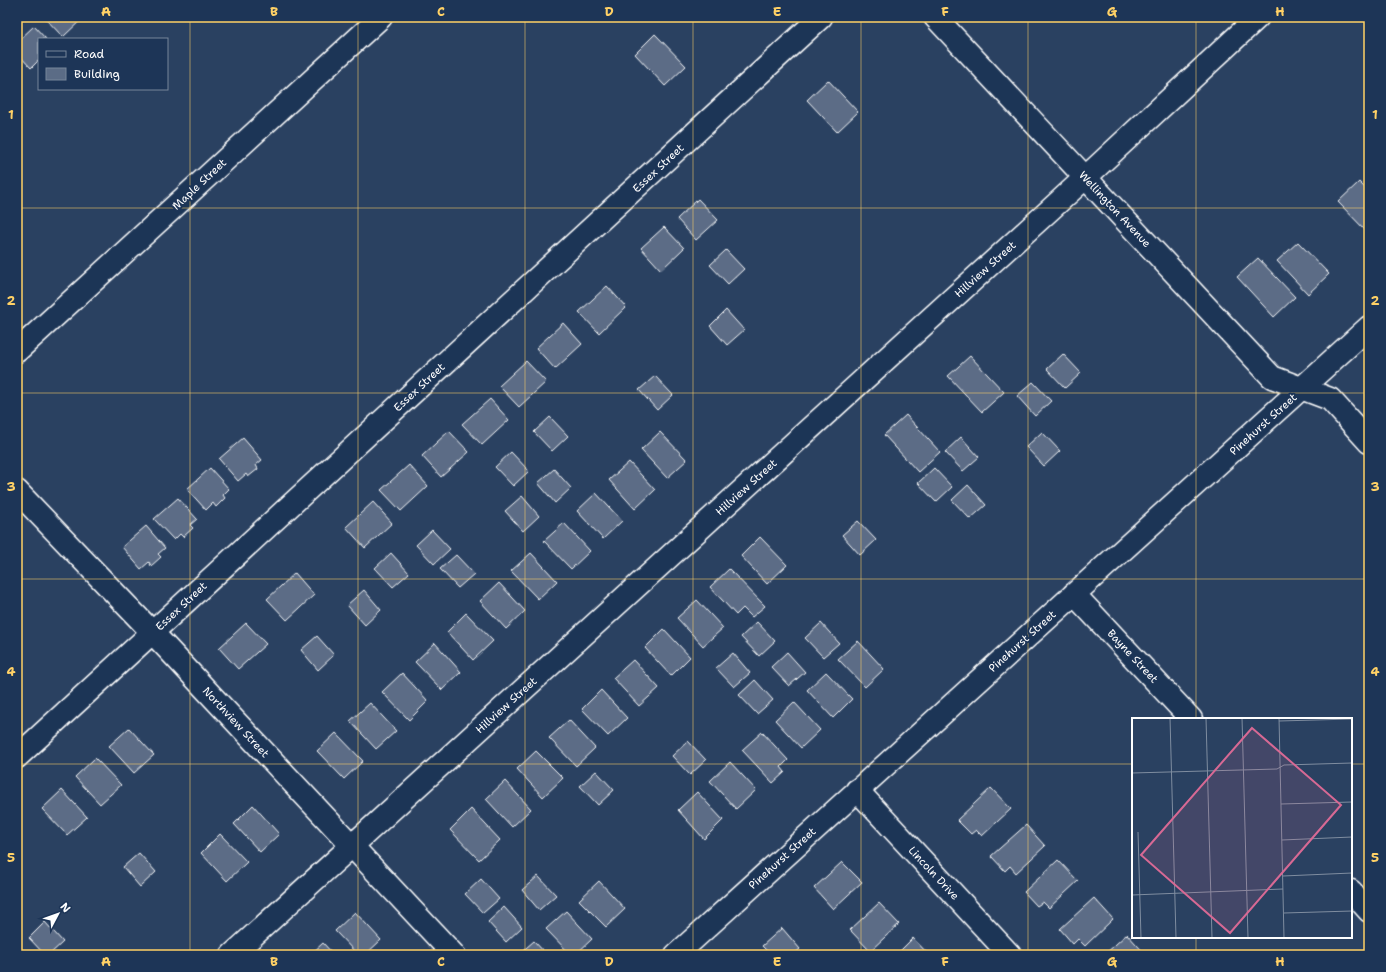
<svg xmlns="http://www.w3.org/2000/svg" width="1386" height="972" font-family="'Shantell Sans',sans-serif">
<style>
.building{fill:#5b6c86;stroke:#fff}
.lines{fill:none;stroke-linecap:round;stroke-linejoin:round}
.minor-casing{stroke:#fff;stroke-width:25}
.minor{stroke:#1d3557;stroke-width:22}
.grid{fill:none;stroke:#ffd166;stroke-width:1;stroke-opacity:0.55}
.labels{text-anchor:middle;stroke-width:4;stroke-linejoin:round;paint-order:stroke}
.street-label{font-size:11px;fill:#fff;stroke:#1d3557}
.inset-road{fill:none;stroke:#7f8da0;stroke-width:1}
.view{fill:#d76994;fill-opacity:0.15;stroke:#d76994;stroke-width:2}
.inset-edge{fill:none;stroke:#fff;stroke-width:2}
.neatline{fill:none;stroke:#ffd166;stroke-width:1.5}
.grid-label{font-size:13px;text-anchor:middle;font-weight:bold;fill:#ffd166}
</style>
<rect width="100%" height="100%" fill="#2a4161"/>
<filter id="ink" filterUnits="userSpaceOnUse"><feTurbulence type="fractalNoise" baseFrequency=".025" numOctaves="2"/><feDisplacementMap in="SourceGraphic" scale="8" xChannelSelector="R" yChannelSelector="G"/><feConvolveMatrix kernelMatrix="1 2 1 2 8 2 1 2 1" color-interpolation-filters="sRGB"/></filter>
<g filter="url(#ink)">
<path class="building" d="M44,17H84L63,37Z
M34,26L46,39H39V60L31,68L17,53V42Z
M655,34L686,66L665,86L635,54Z
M828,80L858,112L837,132L807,100Z
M1359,182L1369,192V234L1338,202Z
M698,199L718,220L696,240L677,219Z
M664,227L684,248L661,270L641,248Z
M1298,242L1329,274L1308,294L1277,261Z
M726,250L744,269L728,284L710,265Z
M1258,258L1295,297L1274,317L1237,277Z
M607,286L626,307L599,333L579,312Z
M726,310L744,330L727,345L710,326Z
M563,323L582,344L555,369L536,348Z
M1063,354L1081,373L1065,388L1047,369Z
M970,356L1004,392L982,412L948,376Z
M526,361L546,382L519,407L499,386Z
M655,376L673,395L657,410L639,390Z
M1033,382L1051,401L1035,416L1017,396Z
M490,399L509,420L482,445L462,424Z
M906,415L940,452L918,472L884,435Z
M550,417L568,436L552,451L534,432Z
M449,431L469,452L441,477L422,456Z
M660,432L687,460L667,478L641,450Z
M1042,432L1060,451L1044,466L1026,447Z
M961,437L979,457L963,471L945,452Z
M243,438L262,460L256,465L258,469L248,477L246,474L238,481L219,459Z
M511,452L529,471L513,486L495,467Z
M629,462L655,490L635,509L609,480Z
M409,465L428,486L401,511L381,490Z
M210,468L229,489L223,495L225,498L216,507L213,503L206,510L187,489Z
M934,468L952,487L936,502L918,483Z
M554,469L571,488L555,503L538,483Z
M968,485L986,505L970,519L952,500Z
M596,493L622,521L603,539L577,511Z
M522,496L539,516L523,531L505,511Z
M178,498L197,519L190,525L193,528L183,537L180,534L174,540L154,519Z
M373,502L392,523L365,548L346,527Z
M858,521L876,540L860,555L842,535Z
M564,523L590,551L571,569L544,541Z
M146,526L165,548L158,554L161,557L151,566L149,562L141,569L122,547Z
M432,530L450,549L434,564L416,545Z
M760,537L787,565L767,584L741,556Z
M391,553L409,573L393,587L375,568Z
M531,553L557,581L538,599L511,571Z
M456,555L474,574L458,588L440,569Z
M729,569L765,606L752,617L743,608L736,615L710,587Z
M295,573L314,595L287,620L267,599Z
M499,583L525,611L506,629L480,601Z
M364,590L381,610L365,625L347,605Z
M697,600L723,628L703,646L677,618Z
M466,613L493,641L473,660L447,632Z
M757,622L775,641L759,656L741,637Z
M246,623L266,644L238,669L219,648Z
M821,623L839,643L823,657L805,638Z
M664,629L690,657L671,676L645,648Z
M317,636L334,655L318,670L301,650Z
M858,641L884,669L865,687L838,659Z
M435,643L461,672L442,690L415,662Z
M787,652L805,672L789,686L771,667Z
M733,653L750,673L734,687L716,668Z
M633,660L659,688L639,706L613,678Z
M826,672L852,699L833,718L807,690Z
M402,673L428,701L409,720L382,692Z
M755,680L773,700L757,714L739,695Z
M601,690L627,718L608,736L582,709Z
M794,702L820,730L801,748L775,720Z
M370,703L396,731L376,749L350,721Z
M569,720L595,748L576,766L549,738Z
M129,728L154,755L134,773L109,746Z
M762,732L788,760L781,767L785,772L773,783L742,750Z
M336,733L363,761L344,779L317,751Z
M688,741L706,760L690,775L672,756Z
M536,751L563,778L543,797L517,769Z
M95,758L121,785L100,804L75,777Z
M730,762L756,790L736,809L710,781Z
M596,771L614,790L598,805L580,786Z
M505,781L531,809L512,827L486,799Z
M991,788L1011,809L982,836L976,830L971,834L957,820Z
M62,790L87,817L67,835L42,809Z
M697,792L723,820L704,839L678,810Z
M253,805L279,834L260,852L234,824Z
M471,809L500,840L479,860L450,830Z
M1026,825L1045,846L1016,873L1010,866L1005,871L991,856Z
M220,834L247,862L227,881L201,853Z
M139,853L156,872L140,887L123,867Z
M1058,860L1078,881L1049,908L1043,902L1037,906L1024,892Z
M842,862L862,882L833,909L814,888Z
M538,876L556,895L539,910L522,890Z
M481,879L499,899L483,913L465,894Z
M599,881L625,909L606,927L579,900Z
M1094,898L1113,919L1085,946L1078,939L1073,944L1060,929Z
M879,903L899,924L870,951L850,930Z
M504,907L522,927L506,942L488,922Z
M566,911L592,939L575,955H571L546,929Z
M355,912L381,940L365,955H358L335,931Z
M45,922L63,942L49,955H45L29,938Z
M782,928L800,949L793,955H771L762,946Z
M1127,934L1146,955H1104Z
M913,938L929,955H896Z
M534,941L547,955H518Z
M323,943L334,955H310Z"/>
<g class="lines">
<g class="minor-casing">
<path id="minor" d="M935,17L1272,377L1330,399L1369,442
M17,351L381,17
M17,491L152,632L454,955
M1074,594L1191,719
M17,757L821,17
M857,790L1010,955
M1351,891L1369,911
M232,955L1086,177L1258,17
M676,955L1369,327"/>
</g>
<use href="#minor" class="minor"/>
</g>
</g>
<path class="grid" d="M190,17V955M358,17V955M525,17V955M693,17V955M861,17V955M1028,17V955M1196,17V719M17,208H1369M17,393H1369M17,579H1369M17,764H1133M1351,764H1369M1196,937V955"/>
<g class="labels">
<g class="street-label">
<text transform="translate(658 168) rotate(-43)" y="4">Essex Street</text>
<text transform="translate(199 184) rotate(-43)" y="4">Maple Street</text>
<text transform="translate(1115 209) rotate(47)" y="4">Wellington Avenue</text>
<text transform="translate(985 269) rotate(-42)" y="4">Hillview Street</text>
<text transform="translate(419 387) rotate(-43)" y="4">Essex Street</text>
<text transform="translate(1263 424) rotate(-42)" y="4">Pinehurst Street</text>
<text transform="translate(746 487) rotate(-42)" y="4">Hillview Street</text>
<text transform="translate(181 606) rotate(-43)" y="4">Essex Street</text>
<text transform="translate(1022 641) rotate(-42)" y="4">Pinehurst Street</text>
<text transform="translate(1133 656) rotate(47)" y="4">Bayne Street</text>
<text transform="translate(506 705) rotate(-42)" y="4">Hillview Street</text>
<text transform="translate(236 722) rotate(47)" y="4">Northview Street</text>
<text transform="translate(782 858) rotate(-42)" y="4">Pinehurst Street</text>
<text transform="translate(934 873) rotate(47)" y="4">Lincoln Drive</text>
</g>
</g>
<g transform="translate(1132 718)">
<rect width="220" height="220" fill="#2a4161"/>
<path class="inset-road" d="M38,0L44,220M74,0L80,220M110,0L116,220M147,0L152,220M147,3L220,1M0,55L145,51L152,47L220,45M149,86L220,84M6,114L9,220M150,122L220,119M151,158L220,155M0,177L151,171M152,195L220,193"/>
<path class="view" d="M120,10L209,87L98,215L9,137Z"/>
<rect width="220" height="220" class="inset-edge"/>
</g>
<rect width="1386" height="972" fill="none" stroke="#1d3557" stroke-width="44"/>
<rect x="38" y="38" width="130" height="52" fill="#1d3557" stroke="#77869a"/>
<rect x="46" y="51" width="20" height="6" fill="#1d3557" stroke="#77869a"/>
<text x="74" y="58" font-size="12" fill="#ffffff">Road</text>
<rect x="46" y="68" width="20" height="12" fill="#5b6c86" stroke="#77869a"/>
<text x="74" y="78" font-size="12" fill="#ffffff">Building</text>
<g transform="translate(58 914) rotate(49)" stroke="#1d3557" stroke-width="3" paint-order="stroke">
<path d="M0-3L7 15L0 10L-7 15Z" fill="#ffffff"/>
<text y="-6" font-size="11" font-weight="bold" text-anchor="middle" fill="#ffffff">N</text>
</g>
<rect x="22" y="22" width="1342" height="928" class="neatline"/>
<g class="grid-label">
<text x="106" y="16">A</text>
<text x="274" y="16">B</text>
<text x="441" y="16">C</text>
<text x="609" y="16">D</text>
<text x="777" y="16">E</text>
<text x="945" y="16">F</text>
<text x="1112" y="16">G</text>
<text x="1280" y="16">H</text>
<text x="11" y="119">1</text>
<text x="1375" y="119">1</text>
<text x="11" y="305">2</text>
<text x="1375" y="305">2</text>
<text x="11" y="491">3</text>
<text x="1375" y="491">3</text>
<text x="11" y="676">4</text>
<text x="1375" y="676">4</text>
<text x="11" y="862">5</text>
<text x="1375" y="862">5</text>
<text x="106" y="966">A</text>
<text x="274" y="966">B</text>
<text x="441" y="966">C</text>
<text x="609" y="966">D</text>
<text x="777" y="966">E</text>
<text x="945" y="966">F</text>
<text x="1112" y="966">G</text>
<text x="1280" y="966">H</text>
</g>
</svg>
